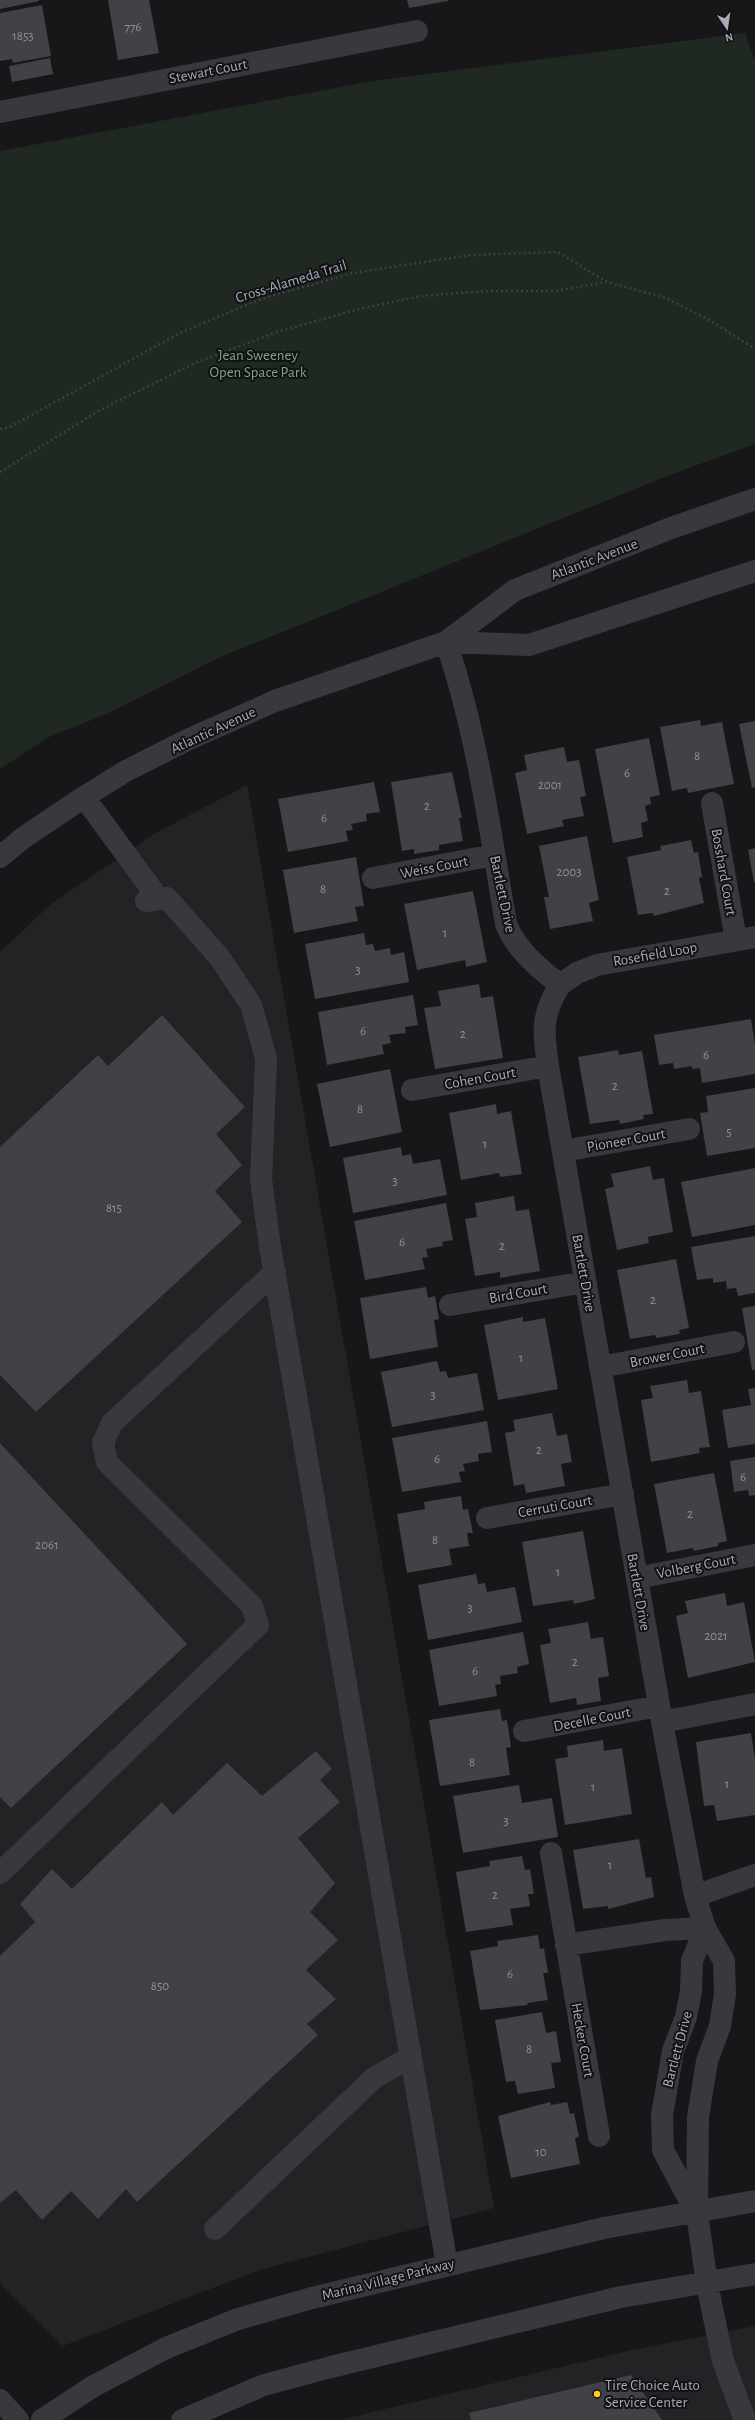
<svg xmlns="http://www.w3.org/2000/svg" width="755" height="2420" font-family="'Alegreya Sans',sans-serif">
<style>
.built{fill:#232326}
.green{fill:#1f2821}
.building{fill:#414146}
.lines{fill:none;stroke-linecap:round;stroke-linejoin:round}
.path{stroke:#3e3f46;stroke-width:2.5;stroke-dasharray:2 3;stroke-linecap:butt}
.minor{stroke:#38383f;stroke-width:22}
.poi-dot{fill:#feca2a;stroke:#121214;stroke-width:1.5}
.labels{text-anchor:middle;stroke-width:4;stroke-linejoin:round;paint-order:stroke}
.number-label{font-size:13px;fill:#8e919d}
.street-label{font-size:15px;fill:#a8acba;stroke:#121214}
.park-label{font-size:15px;fill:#7ea684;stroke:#121214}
.poi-label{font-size:15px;fill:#a8acba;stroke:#121214;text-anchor:start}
</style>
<rect width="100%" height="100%" fill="#171719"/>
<path class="built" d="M247,785L494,2208L259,2270L63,2346L0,2283V952L52,903L154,834Z
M755,2326V2420H339L632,2350Z"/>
<path class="green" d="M745,33L755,61V444L667,476L218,658L109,713L49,737L0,769V151L373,81Z"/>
<path class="building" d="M0,0H39V1L0,9Z
M108,0H149L159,53L118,60Z
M407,0H448V1L409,8Z
M42,5L51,56L13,63L12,59L0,61V13Z
M50,58L53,74L12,82L9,66Z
M700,720L701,726L722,722L734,784L688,793L687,788L672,791L660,727Z
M755,721V787L752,788L739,724Z
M649,738L660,795L650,797L651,804L645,806L648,821L641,823L643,837L613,843L595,749Z
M564,747L567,762L579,760L586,796L580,797L584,816L562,820L564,826L527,834L515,773L527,770L524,755Z
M452,772L462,818H459L463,841L439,845V850L414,854V849L402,851L391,782Z
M374,782L380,812L366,814L367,821L351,824L353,830L346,831L348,841L288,852L278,799Z
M587,836L599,900L589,903L593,921L550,929L544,897H549L539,846Z
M691,840L694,853L698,852L702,877L699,878L704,903L654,916L653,913L638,915L627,857L661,850L660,846Z
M755,848V882H754L748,850Z
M356,857L364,906L355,907L358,921L294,933L283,870Z
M473,891L487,962L466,967L465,960L417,970L404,904Z
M364,933L366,945L373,944L375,951L390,948L391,955L404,952L409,982L315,999L305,944Z
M479,984L481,998L493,996L503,1058L435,1069L424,1008L441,1006L438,991Z
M413,995L418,1025L405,1027L406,1033L389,1035L391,1043L382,1045L384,1054L327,1065L318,1012Z
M162,1015L245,1107L216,1134L242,1165L215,1191L242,1222L36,1412L0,1375V1147L98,1055L108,1066Z
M751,1019L755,1045V1074L702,1083L700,1068L692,1069V1066L674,1069L673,1063L659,1065L654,1035Z
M618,1050L619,1055L642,1051L653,1114L643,1115L644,1119L620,1124L619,1120L590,1124L578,1057Z
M390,1069L402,1132L330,1147L317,1084Z
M755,1088V1148L707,1156L700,1113L708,1112L706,1096Z
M496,1104L497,1114L511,1111L522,1174L500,1177L499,1173L461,1180L449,1113Z
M401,1147L402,1156L411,1154L413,1164L440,1159L447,1195L353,1213L343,1158Z
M650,1166L653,1180L664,1178L673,1232L648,1237L649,1243L617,1250L605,1189L614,1187L611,1174Z
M755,1168V1225L692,1237L681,1182Z
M514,1196L516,1211L529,1209L540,1271L500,1278V1272L475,1276L465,1219L477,1217L475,1203Z
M446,1203L453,1240L442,1242L443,1246L426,1249L428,1257L422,1258L425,1269L365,1280L354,1221Z
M755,1236V1293L738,1296L736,1288L727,1289L726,1281L713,1283V1278L697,1280L691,1247Z
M676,1259L689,1328L679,1330L680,1334L656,1338L655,1335L630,1339L617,1270Z
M426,1287L428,1298L435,1296L439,1319L434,1320L438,1347L370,1359L360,1298Z
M755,1306V1370H752L742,1308Z
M523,1317V1322L545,1318L558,1389L498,1400L484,1325Z
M437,1361L440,1372L446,1371L448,1378L477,1373L484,1410L392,1427L381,1372Z
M687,1380L689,1393L701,1391L710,1447L699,1448L700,1453L651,1462L641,1400L653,1398L650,1386Z
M755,1388V1444L728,1448L722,1410L751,1405L748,1389Z
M552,1413L557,1436L567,1434L572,1462L561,1464L565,1486L526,1493L524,1484L514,1486L505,1433L515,1431L513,1420Z
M487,1421L492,1452L478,1454L479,1461L463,1464L465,1471L459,1472L461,1482L402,1492L392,1438Z
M0,1443L187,1644L11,1808L0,1797Z
M755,1457V1495L749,1496L748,1490L734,1492L730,1461Z
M714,1473L727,1541L718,1543V1546L694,1551L693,1548L667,1553L654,1484Z
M461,1496L463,1510L468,1509L473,1533H467L469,1546L449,1549L452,1565L407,1573L397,1514L425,1509L424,1502Z
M583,1531L595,1599L574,1604L573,1600L533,1606L522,1542Z
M476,1574L478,1584L485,1583L487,1592L515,1587L522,1622L428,1640L418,1585Z
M725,1593L727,1606L744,1602L755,1662L688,1678L676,1616L688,1613L685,1601Z
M588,1622L591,1639L603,1637L609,1676L598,1678L601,1701L577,1705L576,1698L550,1703L540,1645L551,1643L548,1629Z
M523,1632L529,1664L517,1667L518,1673L500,1676L501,1684L495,1685L497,1696L439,1706L429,1650Z
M500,1709L502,1721L507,1720L511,1747L506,1748L510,1775L440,1786L429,1720Z
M751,1733L755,1760V1815L717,1821L714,1805L704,1806L696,1742Z
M603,1740L604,1751L622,1748L632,1814L565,1825L555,1759L568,1757L567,1746Z
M316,1751L332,1769L320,1780L340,1802L298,1838L335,1883L310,1912L338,1940L306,1970L336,1999L307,2024L318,2035L137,2202L126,2189L98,2219L71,2191L42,2220L16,2190L0,2203V1956L35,1922L20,1904L52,1869L72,1889L162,1802L173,1815L227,1763L262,1796Z
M519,1785L522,1803L552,1798L558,1837L463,1853L453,1796Z
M639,1839L646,1878L651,1877L654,1897L608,1909V1906L583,1909L573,1850Z
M522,1856L525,1870L530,1869L534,1894H528L530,1906L510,1909L513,1925L466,1932L456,1872L490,1866L489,1861Z
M538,1935L540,1949L544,1948L548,1973H543L548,2000L527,2003L528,2005L480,2010L470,1951L498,1946L497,1941Z
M542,2012L546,2033L556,2031L561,2062L551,2063L555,2088L518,2094L515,2081L506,2082L495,2020Z
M550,2102L551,2105L567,2102L570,2114L574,2113L579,2137L575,2138L580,2164L511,2178L498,2116Z
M631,2375L662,2420H471L469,2413Z"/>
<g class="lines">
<path class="path" d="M0,429L8,428L180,333L261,299L353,273L470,255L558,252L607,282L666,298L711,321L755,349
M0,472L100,410L195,363L277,332L359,309L421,296L487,291H554L606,282"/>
<path class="minor" d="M0,112L417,31
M446,642C477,733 490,830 506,924C517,951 538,967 560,985C541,1015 543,1032 548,1066L662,1722L695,1896L705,1928L724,1961L725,1994L720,2026L707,2061L698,2117L697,2213L707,2284L723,2361L745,2420
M446,642L529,645L755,571
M84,797L158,898
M712,803L736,940
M0,857L23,838L84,797L126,771L187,740L275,701L446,642L515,590L671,528L755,499
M373,878L494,855
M146,901L167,898L220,958L251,1005L261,1040L266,1059L261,1179L270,1247L447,2265
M560,985L577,973L597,965L755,937
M412,1090L548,1066
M563,1151L689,1129
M450,1305L585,1282
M600,1367L734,1342
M487,1518L623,1494
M637,1578L755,1555
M662,1722L755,1704
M524,1731L659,1706
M551,1853L599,2136
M0,1873L258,1625L252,1606L107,1462L103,1443L112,1423L275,1272
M695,1896L755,1875
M566,1945L665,1930L705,1928
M696,2212L663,2150L662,2115L673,2051L686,2017L691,1991L692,1961L705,1928
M215,2229L374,2078L409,2058
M0,2400L18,2420
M42,2420L92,2387L166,2348L238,2319L312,2298L604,2228L755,2201
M182,2420L264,2385L331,2367L621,2297L755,2274"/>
</g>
<circle class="poi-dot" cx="597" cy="2394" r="4"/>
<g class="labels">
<g class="number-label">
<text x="133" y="31">776</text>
<text x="23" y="40">1853</text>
<text x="697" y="760">8</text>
<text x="627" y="777">6</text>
<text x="550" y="789">2001</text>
<text x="427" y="810">2</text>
<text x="324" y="822">6</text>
<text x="569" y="876">2003</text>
<text x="323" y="893">8</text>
<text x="667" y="895">2</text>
<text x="445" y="937">1</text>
<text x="358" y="974">3</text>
<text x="363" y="1035">6</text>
<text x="463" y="1038">2</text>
<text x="706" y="1059">6</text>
<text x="615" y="1090">2</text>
<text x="360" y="1113">8</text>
<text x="729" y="1136">5</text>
<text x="485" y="1148">1</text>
<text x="395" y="1185">3</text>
<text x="114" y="1212">815</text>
<text x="402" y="1246">6</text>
<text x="502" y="1250">2</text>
<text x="653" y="1304">2</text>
<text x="521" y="1362">1</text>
<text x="433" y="1399">3</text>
<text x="539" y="1454">2</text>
<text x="437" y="1463">6</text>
<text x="743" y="1481">6</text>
<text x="690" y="1518">2</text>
<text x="435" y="1544">8</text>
<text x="47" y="1549">2061</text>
<text x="558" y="1576">1</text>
<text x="470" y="1612">3</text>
<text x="716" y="1640">2021</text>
<text x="575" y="1666">2</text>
<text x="475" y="1675">6</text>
<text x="472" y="1766">8</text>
<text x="727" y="1788">1</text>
<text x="593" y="1791">1</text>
<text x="506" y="1825">3</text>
<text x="610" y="1869">1</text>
<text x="495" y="1899">2</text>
<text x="510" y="1978">6</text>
<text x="160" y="1990">850</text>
<text x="529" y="2053">8</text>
<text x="541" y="2156">10</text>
</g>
<g class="street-label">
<text transform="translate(208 71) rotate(-11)" y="5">Stewart Court</text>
<text transform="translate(291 281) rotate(-17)" y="5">Cross-Alameda Trail</text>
<text transform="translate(594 559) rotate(-21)" y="5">Atlantic Avenue</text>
<text transform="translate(213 730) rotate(-25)" y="5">Atlantic Avenue</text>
<text transform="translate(434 867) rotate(-11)" y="5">Weiss Court</text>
<text transform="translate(724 872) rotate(80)" y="5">Bosshard Court</text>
<text transform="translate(503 894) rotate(78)" y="5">Bartlett Drive</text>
<text transform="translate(655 954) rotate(-10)" y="5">Rosefield Loop</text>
<text transform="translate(480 1078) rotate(-10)" y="5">Cohen Court</text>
<text transform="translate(626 1140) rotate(-10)" y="5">Pioneer Court</text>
<text transform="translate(584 1273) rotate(80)" y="5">Bartlett Drive</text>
<text transform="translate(518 1293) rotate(-10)" y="5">Bird Court</text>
<text transform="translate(667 1355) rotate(-11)" y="5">Brower Court</text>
<text transform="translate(555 1506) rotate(-10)" y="5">Cerruti Court</text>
<text transform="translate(696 1566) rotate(-11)" y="5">Volberg Court</text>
<text transform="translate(639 1592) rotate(80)" y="5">Bartlett Drive</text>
<text transform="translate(592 1719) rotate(-11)" y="5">Decelle Court</text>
<text transform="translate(583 2040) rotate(80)" y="5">Hecker Court</text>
<text transform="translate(677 2049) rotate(-75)" y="5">Bartlett Drive</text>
<text transform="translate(388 2279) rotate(-14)" y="5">Marina Village Parkway</text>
</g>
<g class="park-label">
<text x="258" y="360">Jean Sweeney<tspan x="258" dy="17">Open Space Park</tspan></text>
</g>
<g class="poi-label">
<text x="605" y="2390">Tire Choice Auto<tspan x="605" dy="17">Service Center</tspan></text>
</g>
</g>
<g transform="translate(727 28) rotate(167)" stroke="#121214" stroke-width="3" paint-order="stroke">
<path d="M0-3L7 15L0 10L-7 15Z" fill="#a8acba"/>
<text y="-6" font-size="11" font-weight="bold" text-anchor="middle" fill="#a8acba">N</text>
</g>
</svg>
